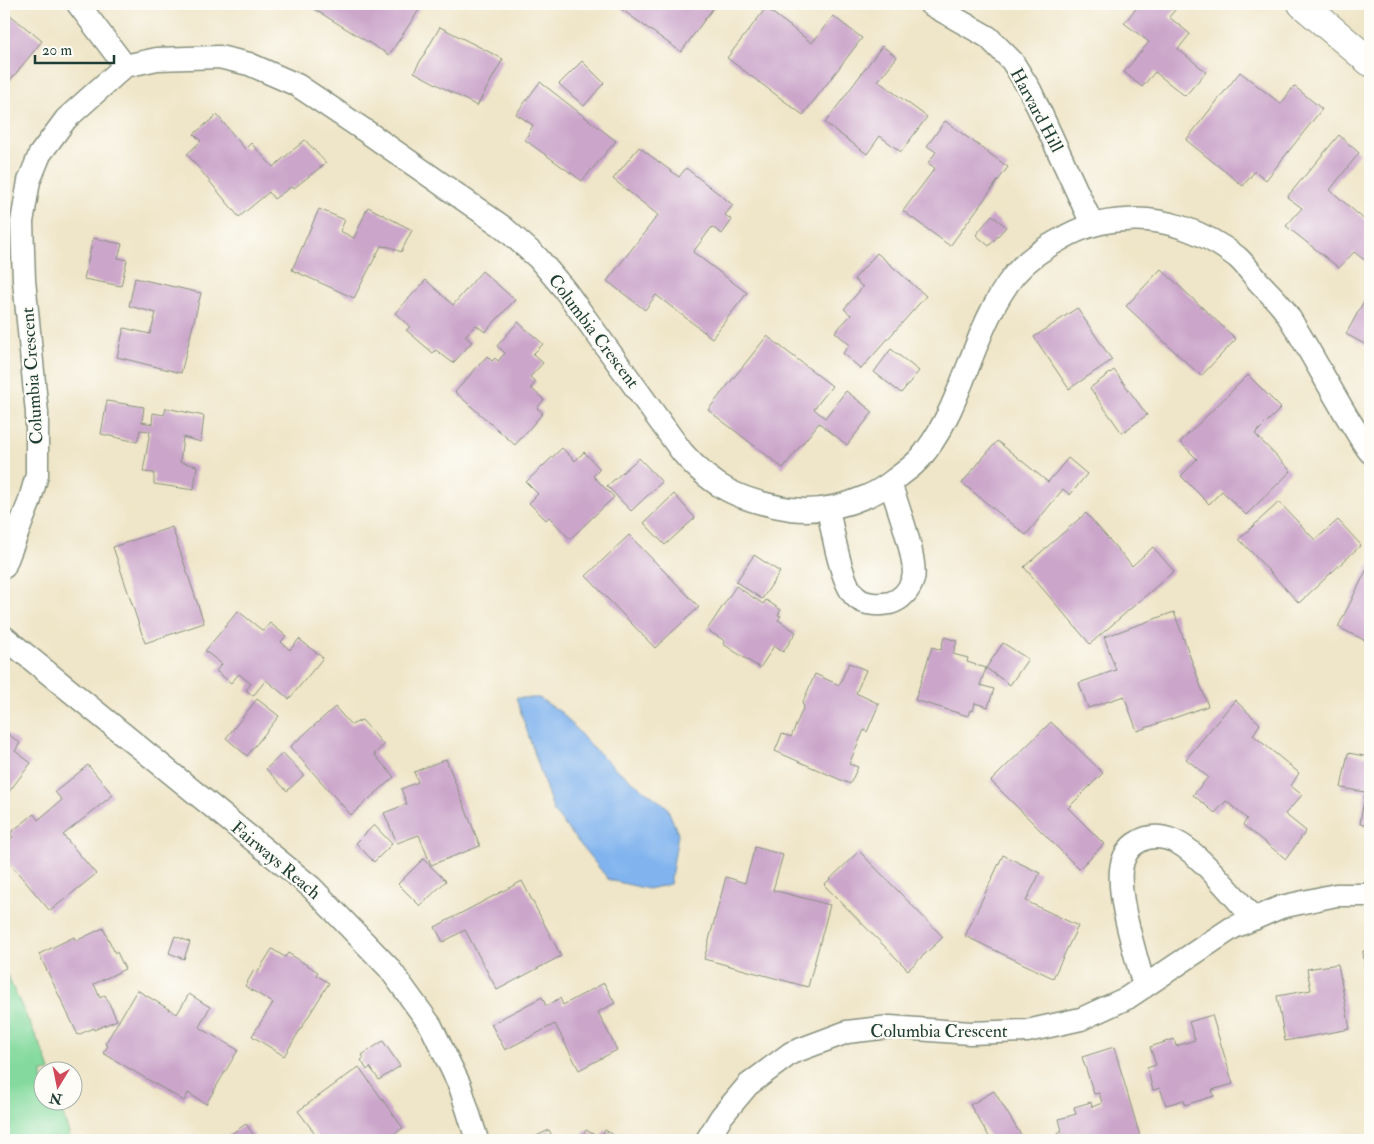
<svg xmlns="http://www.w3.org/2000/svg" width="1374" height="1144" font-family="'IM FELL Double Pica',serif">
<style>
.green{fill:#84da9e;stroke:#528c69}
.water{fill:#81b4ee;stroke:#507891}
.building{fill:#cba5ca}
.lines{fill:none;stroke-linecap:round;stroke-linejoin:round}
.street-casing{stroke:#87917e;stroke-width:25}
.secondary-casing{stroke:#87917e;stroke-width:30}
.street{stroke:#fff;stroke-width:22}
.secondary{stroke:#fff;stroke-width:28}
.labels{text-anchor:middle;stroke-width:4.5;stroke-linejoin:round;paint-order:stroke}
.street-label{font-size:18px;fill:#1f3d34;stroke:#fdfcf7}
</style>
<rect width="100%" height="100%" fill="#fdfcf7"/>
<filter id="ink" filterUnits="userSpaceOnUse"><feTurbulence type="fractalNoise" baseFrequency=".02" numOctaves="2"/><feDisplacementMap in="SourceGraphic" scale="10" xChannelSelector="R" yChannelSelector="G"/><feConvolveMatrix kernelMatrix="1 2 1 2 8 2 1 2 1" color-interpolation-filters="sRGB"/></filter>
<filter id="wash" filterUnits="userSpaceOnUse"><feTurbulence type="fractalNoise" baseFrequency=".0096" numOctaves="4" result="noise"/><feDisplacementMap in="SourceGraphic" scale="20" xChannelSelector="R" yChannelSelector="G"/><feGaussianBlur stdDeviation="1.12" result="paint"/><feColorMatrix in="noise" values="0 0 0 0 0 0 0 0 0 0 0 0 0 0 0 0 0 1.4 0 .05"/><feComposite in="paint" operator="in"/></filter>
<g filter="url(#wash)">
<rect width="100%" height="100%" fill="#efe5c8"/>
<path class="green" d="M4,969L46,1058L50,1071L42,1072V1102H59L71,1140H4Z"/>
<path class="water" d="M516,698H539L562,713L590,745L616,769L667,807L678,834L670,884L648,889L609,880L554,812Z"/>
<g id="blocks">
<path class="building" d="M317,4H409L419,10L389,55L314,9Z
M625,4H716L681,52L621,9Z
M1140,4H1180L1169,17L1190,34L1178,49L1206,72L1185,96L1155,72L1142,87L1124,72L1149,42L1124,23Z
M766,8L812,43L833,16L862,38L803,115L727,58Z
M4,10L42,41L4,88Z
M440,27L503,59L477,106L414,72Z
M882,46L897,57L878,81L927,117L901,152L880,136L867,154L825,123Z
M582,61L604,83L584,106L559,84Z
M1240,72L1281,104L1294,86L1322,109L1266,180L1255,171L1243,186L1186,140Z
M540,82L616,141L582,181L525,140L533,125L516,114Z
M217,115L245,149L251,143L273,167L305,140L326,163L294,188L291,187L274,199L269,192L239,217L187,154L201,141L194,134Z
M945,121L1008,167L950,246L903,211L935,168L928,163L936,152L927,146Z
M1339,135L1359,153L1330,190L1366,221L1370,215V258L1367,262L1354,252L1339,268L1286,226L1302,208L1287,197Z
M639,147L679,177L686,168L733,205L725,215L732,220L722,234L712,227L693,252L747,293L712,338L656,295L645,310L607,281L658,215L613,179Z
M368,207L412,230L401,252L390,247L381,246L354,298L292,270L319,209L345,220L340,231L354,238Z
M992,215L1006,227L989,246L976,235Z
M93,238L122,244L118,258L127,260L121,286L84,279Z
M877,253L926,296L861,369L843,353L850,345L835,332L851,315L844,309L863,287L854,279Z
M1161,269L1236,339L1201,376L1126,306Z
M482,271L515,300L485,332L476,325L465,336L472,342L453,363L436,350L433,353L406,330L410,327L395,313L426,280L453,305Z
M135,278L201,293L181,373L117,357L124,328L150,334L156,313L129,306Z
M1370,290V347L1346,334Z
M1077,308L1112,360L1069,389L1034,337Z
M518,322L543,344L533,354L543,363L530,377L536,382L531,388L544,400L537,408L543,413L515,445L455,392L487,356L492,361L495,358L498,361L505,353L497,346Z
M767,336L832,386L814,409L825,418L846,391L873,412L847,445L819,423L783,468L708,410Z
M891,349L919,371L901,393L874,372Z
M1114,370L1147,415L1122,433L1090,388Z
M1248,375L1281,408L1255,434L1291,471L1246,515L1222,491L1209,504L1181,476L1197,459L1180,442Z
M107,401L144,407L142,422L152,424L153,413L164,415L166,408L204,416L201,442L183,437L180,462L197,466L194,490L154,484V473L143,472L150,431L140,430L137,442L101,434Z
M997,441L1048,482L1068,458L1087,474L1070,495L1063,489L1026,535L962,483Z
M562,448L575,461L584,452L600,469L593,476L614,497L570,539L549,517L546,520L529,503L538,494L526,482Z
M639,458L662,482L631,511L607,486Z
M674,494L695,518L665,545L644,523Z
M1279,502L1315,540L1338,520L1361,545L1299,603L1239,539Z
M1086,513L1132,566L1153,547L1174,571L1090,644L1024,567Z
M172,527L204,623L145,643L113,547Z
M629,535L699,607L655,648L586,576Z
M754,555L780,572L762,599L736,582Z
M1370,563V643L1338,627Z
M736,586L763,604L766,600L781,610L778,615L781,616L778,620L796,632L783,652L774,646L760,668L723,644L725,641L707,630Z
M238,611L263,631L270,623L286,636L281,642L290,650L299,639L323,658L289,699L266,680L253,696L246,690L251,684L239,674L231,683L216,671L222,664L205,651Z
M1174,612L1208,706L1137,731L1124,696L1088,708L1079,683L1116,670L1104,637Z
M944,637L957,641L953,654L968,658L967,662L986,668L980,685L994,689L988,707L975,703L973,711L970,710L968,716L915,700L932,647L941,650Z
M1003,643L1028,659L1010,685L986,668Z
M849,663L866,670L856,693L879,704L867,732L864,730L849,764L858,767L850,784L775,751L782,734L791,737L804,706L802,704L815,674L839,685Z
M257,699L279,716L247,756L226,738Z
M1235,700L1260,724L1253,735L1299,773L1291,786L1302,795L1285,814L1306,831L1286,859L1243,825L1247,819L1226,801L1215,813L1193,795L1208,777L1186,759Z
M335,707L351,725L362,720L384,745L374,754L394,777L351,815L290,747Z
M1051,722L1103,773L1068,808L1104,844L1079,869L991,781Z
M4,731L20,743L15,751L31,763L4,798Z
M283,753L304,775L287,791L266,769Z
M1348,753L1370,757V826L1360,824L1365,792L1341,788Z
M446,759L480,846L431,865L419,835L397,843L384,813L407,804L401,789L418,782L414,772Z
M88,765L113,795L63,835L96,874L50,911L7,860L10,857L4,849V845L13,837L10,833L34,814L38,820L62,800L55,792Z
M374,825L392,844L374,862L356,843Z
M755,847L783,855L773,890L830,905L808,987L704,959L726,877L745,883Z
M859,851L943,937L908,970L824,885Z
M1003,855L1040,873L1026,901L1078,926L1053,978L965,936Z
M423,859L446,881L420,906L398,884Z
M522,881L561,956L497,990L465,930L443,942L435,927Z
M103,928L115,953L117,952L125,969L94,984L100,998L105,995L117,1020L94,1030L93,1028L78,1035L39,954L74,937L76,941Z
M175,936L190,942L184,959L169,953Z
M272,949L285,957L288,953L318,972L316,975L329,983L284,1056L252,1036L273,1003L245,986L254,970L257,973Z
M1363,951H1370V1021H1369Z
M1338,964L1350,1029L1285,1041L1277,996L1311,990L1307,969Z
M604,983L615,1003L598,1012L617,1050L579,1070L555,1024L505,1050L491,1024L542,997L546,1006L560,998L563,1005Z
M137,990L177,1014L189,994L210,1007L199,1027L238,1050L206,1104L188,1093L184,1101L103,1053L108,1046L105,1044Z
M1212,1015L1233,1084L1212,1090L1214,1096L1185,1105L1184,1100L1166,1105L1160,1088L1153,1090L1147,1068L1156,1065L1150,1047L1174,1039L1176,1046L1195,1040L1189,1022Z
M383,1041L400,1066L379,1080L370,1067L367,1070L361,1060L364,1058L362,1055Z
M1114,1047L1141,1140H1060L1058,1133L1062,1131L1059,1119L1076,1114L1074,1107L1091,1102L1092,1107L1102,1103L1099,1093L1094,1094L1082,1057Z
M359,1067L403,1128L385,1140H320L298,1111Z
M994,1091L1024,1140H986L990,1138L970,1105Z
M246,1124L257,1140H226L225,1138Z
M549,1130L554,1140H528Z
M586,1130L600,1138L605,1130L622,1140H579Z"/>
</g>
</g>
<g filter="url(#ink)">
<use href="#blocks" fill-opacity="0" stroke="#87917e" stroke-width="1"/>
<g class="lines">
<g class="street-casing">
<path id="street" d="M78,4L125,66
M930,4L988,37L1012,61L1030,90L1092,224
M828,508C832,528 841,586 857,598C865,605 880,605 890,603C901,600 910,590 913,579C918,561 897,504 890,483
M4,567L29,503L37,475V413L24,280L22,222L29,181L40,154L66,119L125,66L157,59L219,57L249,64L297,85L370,134L503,227L538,258L565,290L682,452C714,489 742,501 790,509C816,512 842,507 865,497C876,493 885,487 894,480C906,471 918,463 926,451C966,398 973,326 1015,274C1027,260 1044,248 1061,239C1081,227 1101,221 1125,220C1165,217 1205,232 1237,257C1245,264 1252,274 1259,282C1268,292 1278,301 1285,311C1308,346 1327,384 1349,420C1356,430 1362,442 1370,452
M4,637L311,887L389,968L431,1026L460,1086L477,1140
M1144,987C1136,954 1118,902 1121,870C1122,859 1128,847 1138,842C1149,835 1162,836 1174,841C1197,850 1236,899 1254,919
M707,1140L721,1117L748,1085L791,1053L847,1032L890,1027L970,1033L1027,1031L1081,1019L1127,998L1232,928L1281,907L1336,895H1370"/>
</g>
<g class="secondary-casing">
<path id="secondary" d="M1302,4L1370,62"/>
</g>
<use href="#street" class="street"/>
<use href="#secondary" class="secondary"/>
</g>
</g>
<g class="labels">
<g class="street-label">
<text transform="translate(1037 110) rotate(62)" y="6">Harvard Hill</text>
<text transform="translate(594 331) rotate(53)" y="6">Columbia Crescent</text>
<text transform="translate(32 376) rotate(-94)" y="6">Columbia Crescent</text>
<text transform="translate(276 860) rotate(40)" y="6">Fairways Reach</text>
<text x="939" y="1037">Columbia Crescent</text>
</g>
</g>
<rect width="1374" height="1144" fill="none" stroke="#fdfcf7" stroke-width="20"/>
<g transform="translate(58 1086) rotate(190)"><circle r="24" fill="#fdfcf7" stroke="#a4b0a9"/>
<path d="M0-4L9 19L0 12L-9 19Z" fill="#d1495b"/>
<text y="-8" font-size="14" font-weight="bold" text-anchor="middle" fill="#1f3d34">N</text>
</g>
<path d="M35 55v8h79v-8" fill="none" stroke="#1f3d34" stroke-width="2.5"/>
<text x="42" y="55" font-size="15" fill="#1f3d34" stroke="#fdfcf7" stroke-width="4" paint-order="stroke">20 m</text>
</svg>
